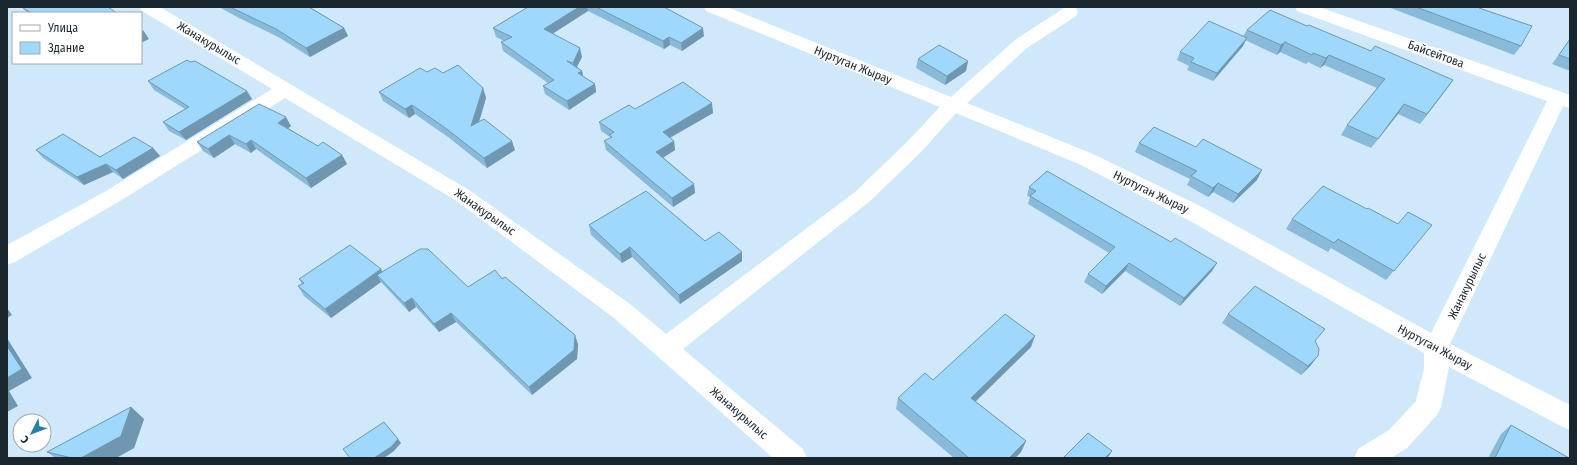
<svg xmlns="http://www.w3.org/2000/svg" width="1577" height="465" font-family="'Fira Sans Condensed',sans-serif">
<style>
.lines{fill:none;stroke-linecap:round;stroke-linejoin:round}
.minor{fill:#fff;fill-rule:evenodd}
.wall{fill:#89bada}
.shaded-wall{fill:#6f97b1}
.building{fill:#9fd8fd;stroke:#6f97b1}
.labels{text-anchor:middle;stroke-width:3;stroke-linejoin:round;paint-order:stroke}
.street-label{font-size:12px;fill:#1a262e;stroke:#fff}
</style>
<rect width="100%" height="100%" fill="#cfe9fa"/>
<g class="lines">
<path class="minor" d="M140,7H160L469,190L630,304L666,334L855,192L907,142L940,107L706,11L704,7H727L951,97L1015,40L1064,8L1070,7L1076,8L1078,12L1076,16L1027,48L967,103L1093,154L1204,208L1431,333L1547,101L1297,11L1295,7H1319L1570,95V108L1563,106L1450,344L1570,405V430L1561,426L1449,367L1441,407L1437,415L1407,448L1391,458H1354L1358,449L1389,430L1416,401L1424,369V353L1188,220L1079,164L956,113L921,152L869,202L683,349L803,449L807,458H773L614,318L455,200L285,98L120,201L15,262L7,265V245L106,191L272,89L142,11Z"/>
</g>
<path class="wall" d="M219,7H313L311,8L344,28L348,36L310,57L280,38L239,18Z
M528,7H664L704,36L682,51L670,45L664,49L588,11L552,34L582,57L577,67L582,71L583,76L595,84L596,92L569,110L545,94L543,86L548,83L503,51L501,42L504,41L496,37L493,28Z
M1388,7H1480L1479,8L1521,46L1514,55Z
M23,8L117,13H27Z
M1307,26L1371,51L1453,80L1420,124L1398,114L1371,148L1341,135L1347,125L1377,88L1324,65L1320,68L1308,62L1306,64L1280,52L1277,55L1245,40L1243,46L1213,81L1187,70L1189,66L1177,60L1180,52L1243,36L1247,30Z
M1570,39V71L1552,64Z
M918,59L968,61L966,71L945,85L916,68Z
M427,72L443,73L483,88L486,98L479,122L515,150L487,168L448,137L415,114L409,118L383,101L379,92Z
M148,81L252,99L186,140L169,131L163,122L185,109L154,90Z
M259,104L291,126L288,128L318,146L342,155L347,164L311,188L256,149L251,153L235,144L214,158L203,151L197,142Z
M635,109L713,113L670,138L674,141L675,150L663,157L694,184L695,193L673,207L606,150L604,141L610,138V137L601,131L599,122Z
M1139,143L1257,180L1233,203L1213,192L1208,197L1187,185L1190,179L1135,152Z
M153,148L160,156L123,179L113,172L84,185L43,158L36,150L100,157Z
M1029,187L1212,271L1180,306L1125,271L1102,294L1084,282L1088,274L1109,253L1028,204L1030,197L1027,196Z
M1367,209L1398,224L1432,225L1386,280L1331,248L1328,252L1286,229L1292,219Z
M589,225L705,241L742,252V261L680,304L632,257L622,263L591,235Z
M381,269L382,272L468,287L502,279L578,344L577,359L532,395L456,322L439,332L416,307L409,312L381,282L331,318L304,296L298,286L302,284L299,279Z
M1228,314L1315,341L1311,365L1301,375L1222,323Z
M1031,347L975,401L1026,441L1021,452L1015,458H954L896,409L898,398L933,380Z
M131,407L144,419L134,448L116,458H55L47,452Z
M1511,425L1569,458H1488L1501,434Z"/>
<path class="shaded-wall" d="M579,7H587L588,11L546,38L544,29Z
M344,28L348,36L310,57L306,48Z
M703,28L704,36L682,51L681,43Z
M143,30L149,39L141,43V32Z
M669,37L670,45L664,49L663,41Z
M1247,38L1243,46L1213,81L1217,73Z
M1285,42L1280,52L1277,55L1281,45Z
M580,48L582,57L574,72L573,63Z
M1329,55L1324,65L1320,68L1326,58Z
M968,61L966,71L945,85L947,76Z
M582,71L584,80L578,73Z
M1453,80L1446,90L1420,124L1427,114Z
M595,84L596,92L569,110L567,101Z
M483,88L486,98L475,135L471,126Z
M247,91L252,99L186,140L179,132Z
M712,103L713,113L664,141L663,132Z
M1404,104L1398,114L1371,148L1378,139Z
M412,105L415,114L409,118L405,109Z
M286,117L291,126L283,132L278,123Z
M229,135L235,144L214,158L208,149Z
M251,140L256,149L251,153L246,144Z
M512,141L515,150L487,168L484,158Z
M674,141L675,150L658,161L656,152Z
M153,148L160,156L123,179L116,170Z
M342,155L347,164L311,188L306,178Z
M106,164L113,172L84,185L77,177Z
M1262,170L1257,180L1233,203L1238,194Z
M1218,183L1213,192L1208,197L1213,188Z
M694,184L695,193L673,207L672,198Z
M630,247L632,257L622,263L620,254Z
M742,252V261L680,304L679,295Z
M1129,263L1125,271L1102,294L1106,286Z
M1217,263L1212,271L1180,306L1184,298Z
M381,269L386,279L377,275L381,282L331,318L325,309Z
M412,298L416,307L409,312L404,303Z
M7,308L12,315L7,318Z
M451,313L456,322L439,332L434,324Z
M575,335L578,344L577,359L532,395L529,387Z
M1035,336L1031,347L968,409L971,398Z
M7,338L32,378L9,391L18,406L7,412Z
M1318,356L1311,365L1301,375L1308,366Z
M131,407L144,419L134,448L116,458H81Z
M398,439L401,443L394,451L384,458H374Z
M1026,441L1021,452L1015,458H1009Z
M1112,451L1109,456L1107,458H1105Z"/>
<path class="building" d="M25,7H108L117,13H32L23,8Z
M230,7H309L344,28L306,48L276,29Z
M528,7H579L544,29L580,48L573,63L567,61L582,71L578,73L595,84L567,101L543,86L554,80L501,42L512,37L493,28Z
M596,7H664L703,28L681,43L669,37L663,41Z
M1416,7H1480L1479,8L1532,26L1521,46Z
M1270,10L1307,26L1309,25L1371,51L1375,46L1453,80L1427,114L1404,104L1378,139L1347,125L1385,79L1329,55L1326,58L1313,53L1312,55L1285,42L1281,45L1247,30Z
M1209,21L1247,38L1217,73L1191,62L1194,58L1180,52Z
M1570,39V59L1559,55Z
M939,45L968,61L947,76L918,59Z
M187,60L190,62L195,61L247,91L179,132L163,122L189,107L148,81Z
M458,65L483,88L471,126L484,119L512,141L484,158L444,127L412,105L405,109L379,92L420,68L427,72L435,68L443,73Z
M683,82L712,103L663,132L674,141L656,152L694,184L672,198L604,141L612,137L609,135L614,132L599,122L629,105L635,109Z
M259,104L286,117L278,123L318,146L323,142L342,155L306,178L251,140L246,144L229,135L208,149L197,142Z
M1154,127L1196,147L1203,139L1262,170L1238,194L1218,183L1213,188L1191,176L1197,171L1139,143Z
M63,134L100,157L134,137L153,148L116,170L106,164L77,177L36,150Z
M1047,171L1171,242L1175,238L1217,263L1184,298L1129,263L1106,286L1088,274L1115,247L1030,196L1036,191L1029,187Z
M1323,186L1367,209L1368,208L1398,224L1408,212L1432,225L1394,271L1338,239L1334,243L1292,219Z
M646,191L705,241L719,232L742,252L679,295L630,247L620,254L589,225Z
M350,245L381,269L325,309L298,286L304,283L299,279Z
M420,249H428L468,287L495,270L502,279L505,277L575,335L574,350L529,387L451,313L434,324L412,298L404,303L377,275Z
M1255,286L1325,329L1315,341L1319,349L1318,356L1308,366L1228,314Z
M1005,314L1035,336L971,398L1026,441L1009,458H969L898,398L925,373L933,380Z
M7,346L22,369L7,378Z
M131,407L121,436L81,458H72L47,452Z
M384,422L398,439L391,447L374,458H350L343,449Z
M1511,425L1569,458H1495Z
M1088,433L1112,451L1105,458H1063Z"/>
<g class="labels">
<g class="street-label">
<text transform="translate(209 43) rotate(31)" y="4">Жанакурылыс</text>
<text transform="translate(1436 54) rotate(20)" y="4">Байсейтова</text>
<text transform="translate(853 65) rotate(22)" y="4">Нуртуган Жырау</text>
<text transform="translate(1151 192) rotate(26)" y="4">Нуртуган Жырау</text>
<text transform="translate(485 212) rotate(35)" y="4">Жанакурылыс</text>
<text transform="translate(1467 286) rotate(-64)" y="4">Жанакурылыс</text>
<text transform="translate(1435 347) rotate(28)" y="4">Нуртуган Жырау</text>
<text transform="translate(739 413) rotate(41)" y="4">Жанакурылыс</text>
</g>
</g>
<rect width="1577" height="465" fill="none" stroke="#1a262e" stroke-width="16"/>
<rect x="12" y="12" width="130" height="52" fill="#ffffff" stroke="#a3a8ab"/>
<rect x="20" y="25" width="20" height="6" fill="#ffffff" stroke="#a3a8ab"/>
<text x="48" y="32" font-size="12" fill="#1a262e">Улица</text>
<rect x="20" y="42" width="20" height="12" fill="#9fd8fd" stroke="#a3a8ab"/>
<text x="48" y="52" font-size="12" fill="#1a262e">Здание</text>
<g transform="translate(32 433) rotate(228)"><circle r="19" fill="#ffffff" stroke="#a3a8ab"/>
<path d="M0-3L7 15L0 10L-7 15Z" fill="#287fae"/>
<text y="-6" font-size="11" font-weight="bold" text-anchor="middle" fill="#1a262e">С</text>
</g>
</svg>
